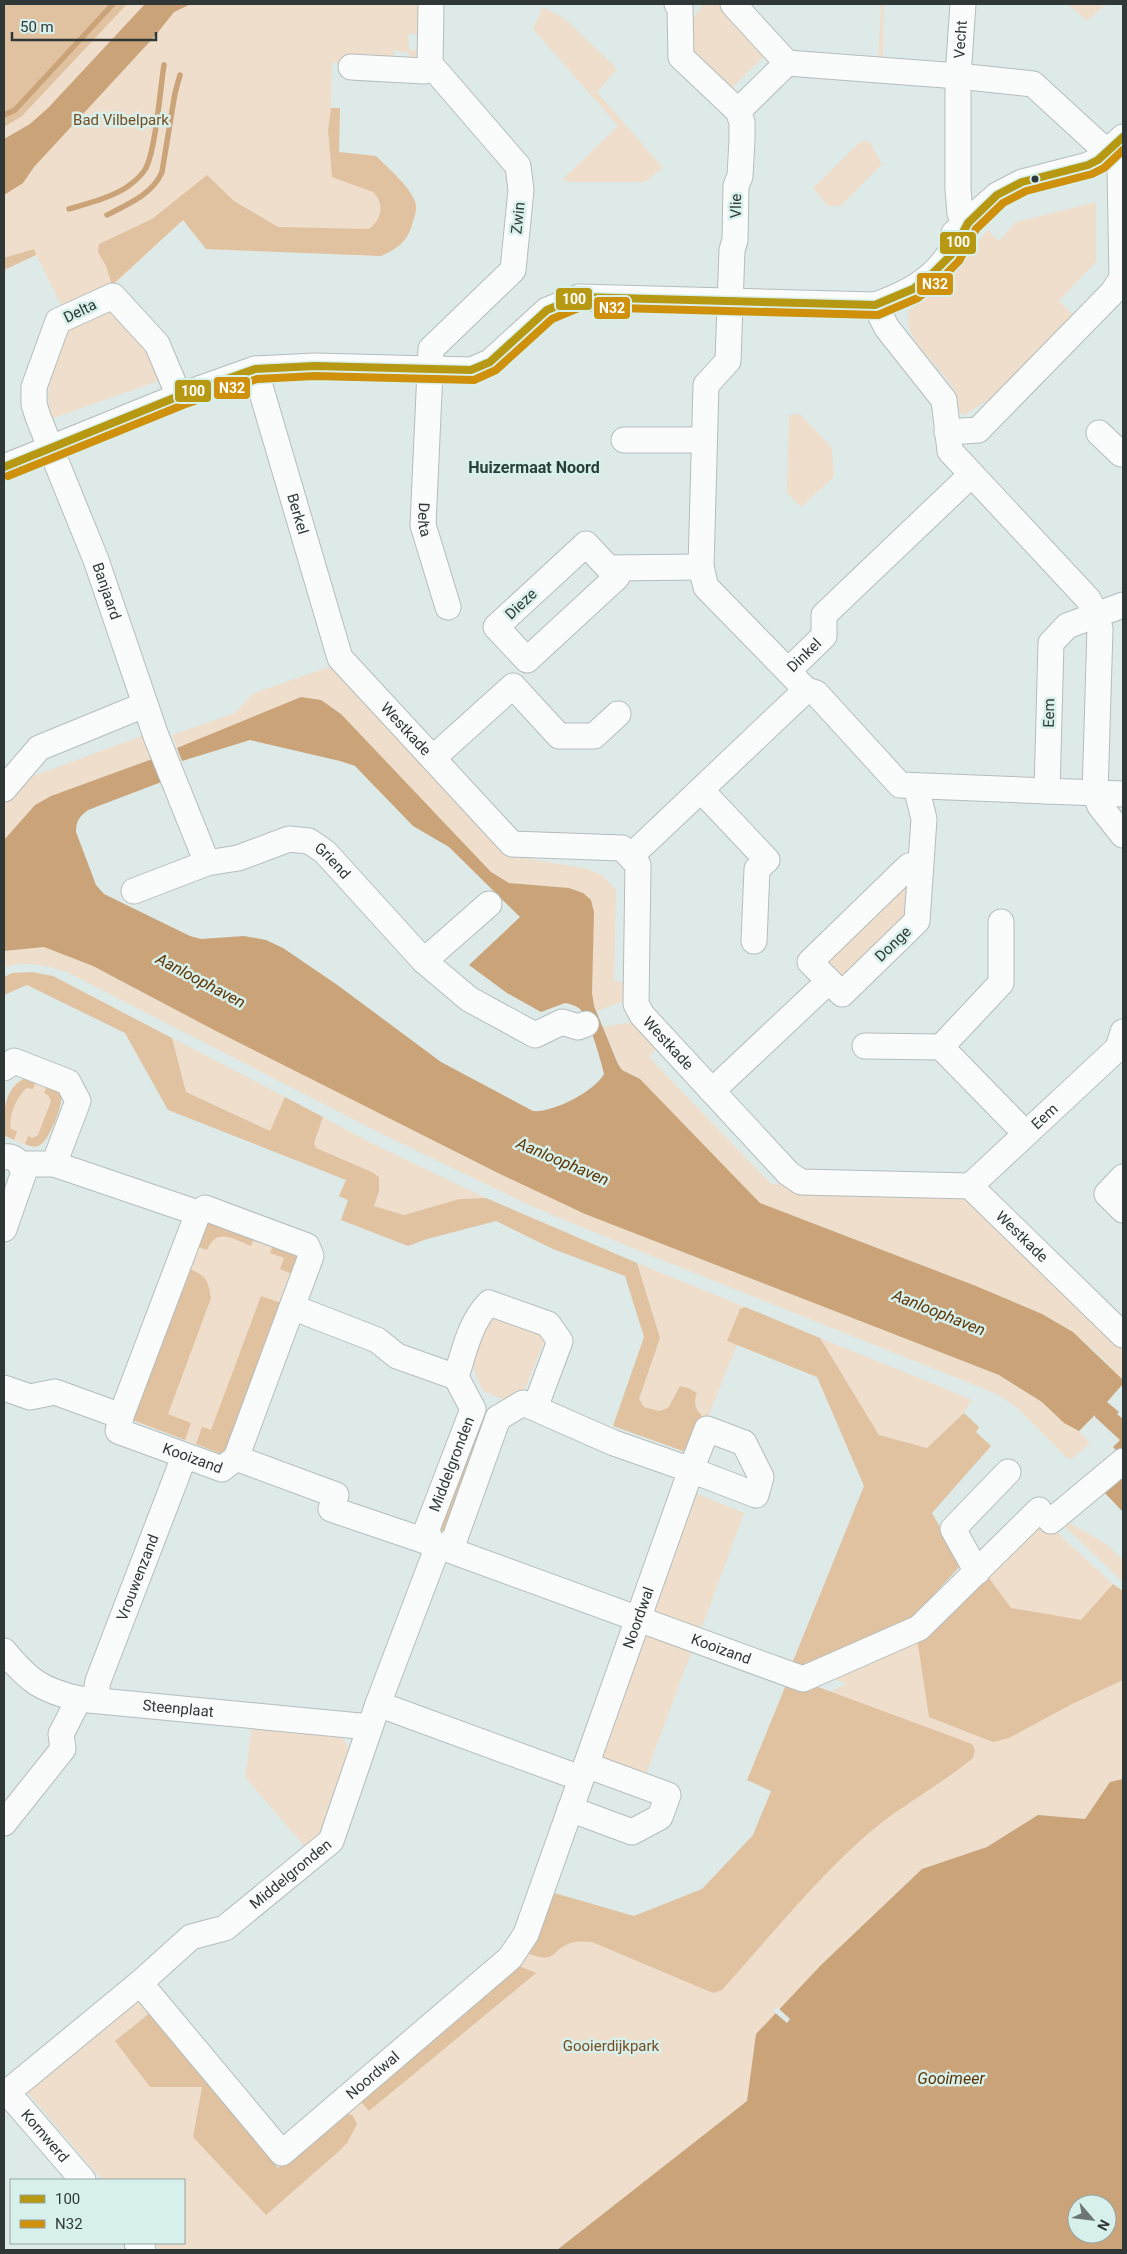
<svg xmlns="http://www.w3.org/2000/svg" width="1127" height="2254" font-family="Roboto,sans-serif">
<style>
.green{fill:#eedecb}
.forest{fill:#e0c2a1}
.water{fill:#caa379;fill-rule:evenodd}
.pier{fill:#deeae8}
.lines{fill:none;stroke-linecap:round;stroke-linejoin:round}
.stream{stroke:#caa379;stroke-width:5.5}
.minor-casing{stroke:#b4bdbc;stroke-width:27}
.minor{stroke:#fafcfc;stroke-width:25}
.bus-1-casing{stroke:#d8f0ec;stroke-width:11}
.bus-2-casing{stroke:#d8f0ec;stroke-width:11}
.bus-1{stroke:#b69813;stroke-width:8}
.bus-2{stroke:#cf900b;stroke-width:8}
.bus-dot{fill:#2f3837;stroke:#d8f0ec;stroke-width:2}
.labels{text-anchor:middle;stroke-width:5;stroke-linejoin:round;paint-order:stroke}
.street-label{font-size:15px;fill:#2f3837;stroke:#d8f0ec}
.park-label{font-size:15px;fill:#774c20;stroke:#d8f0ec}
.neighbourhood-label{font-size:16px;font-weight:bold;fill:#293d3a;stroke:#d8f0ec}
.water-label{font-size:16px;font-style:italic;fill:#5c3301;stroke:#d8f0ec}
.line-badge{stroke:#d8f0ec;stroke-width:2}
.badge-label{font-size:14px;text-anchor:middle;font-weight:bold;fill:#fff}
</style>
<rect width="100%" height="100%" fill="#deeae8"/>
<path class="green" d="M4,4H423L421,34H408L409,50L421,51L422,57L408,65L409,53L394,50L393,63H332L331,108H340L339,152L376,156C387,167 413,189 416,205C417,212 413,221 411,228C405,244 396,249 381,256L206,249L183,220L112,286L161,380L51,419L48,396L61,305L36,255L4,270Z
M704,4H726L770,50L730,90L692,50V19Z
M881,4H884L883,61L878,62Z
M1068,4H1106L1087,21Z
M543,7L565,19L617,69L597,92L663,168L645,182H569L563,179L618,126L533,29Z
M869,141L882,164L841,206H828L813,188L860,142Z
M1096,202V262L1059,301L1073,315L995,396L964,415L960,412C958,405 958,395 954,389C941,366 901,339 909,311L956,267L988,230L999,241L1016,222Z
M800,414L832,448L834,477L801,507L787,493L789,415Z
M329,667L336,670L519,857L588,869L602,875L616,890L614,981L627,983L628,1000L596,1011C586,986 593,954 593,927C593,918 596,910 591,901C582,885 529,885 511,883C504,882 497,876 491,872L341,714C328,703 318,700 301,697L177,748L172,735L235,713L254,693Z
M147,734L155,758L51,796L35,805L4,840V803L28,778Z
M911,871L914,913L846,979L827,972L828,952Z
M44,947L93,966L214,1030L498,1173L585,1214L999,1375L1042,1402L1064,1423L1079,1431L1090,1443L1074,1457L1068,1459L1016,1407L997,1394L642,1252L529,1205L380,1133L67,972C48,966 23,959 4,968V951Z
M631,1022L657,1048L649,1057L772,1185L785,1181L963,1194L1123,1344V1386L1121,1379L1101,1357L1073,1332L1042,1314L976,1286L760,1203L640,1079L622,1070L603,1027Z
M172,1038L285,1097L270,1131L186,1092Z
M37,1079L61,1095C61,1107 49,1148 34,1147C24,1146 13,1139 4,1136C2,1115 4,1096 18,1081Z
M323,1117L371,1143L486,1198H469L404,1215L374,1206L379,1191V1177L372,1172L316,1149L314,1143Z
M206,1216L300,1251L224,1455L130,1419Z
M637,1263L745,1307L740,1309L728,1341L737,1345L707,1420L699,1413L695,1398L680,1386L668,1408L659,1411L644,1407L639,1399L660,1338Z
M501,1314H505L546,1337L524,1391L504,1400L483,1391L471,1363L488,1320Z
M820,1338L951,1391L972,1400L964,1413L927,1448L879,1435Z
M695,1493L744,1513L701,1630L653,1613Z
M1038,1515L1113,1584L1104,1594L1123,1612V1779L1110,1782L1085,1819L1038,1815L987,1847L922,1869L821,1965L756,2034L747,2101L557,2250H161L154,2243H184V2180H102L24,2088L137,1995L151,2012L115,2041L202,2087L275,2177L569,1912L678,1919L771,1839L796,1707L847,1684L828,1676L992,1583L983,1570Z
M1064,1520L1106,1544L1123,1560V1582L1061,1523Z
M648,1628L694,1645L645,1777L599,1760Z
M252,1725L335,1735C345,1738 348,1743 349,1754L320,1836L306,1848L245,1777Z"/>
<path class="forest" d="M4,4H127L22,116L4,127Z
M331,108H340L339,152L376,156C387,167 413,189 416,205C417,212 413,221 411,228C405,244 396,249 381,256L206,249L183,220L112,285L106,266L98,252L99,244L152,219L207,175L234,201L278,227L369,229C382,219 385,204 373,192L332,177L328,130Z
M34,249L36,255L4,270V258Z
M32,972L53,976L172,1038L186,1092L270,1131L285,1097L323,1117L314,1143L316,1148L372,1172L379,1177V1191L374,1206L404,1215L460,1199L486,1198L637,1263L660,1338L639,1399L644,1407L659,1411L668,1408L680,1386L688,1388L697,1393C692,1404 698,1414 707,1420L694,1455L613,1426L644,1337L625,1276L553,1249L496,1221L427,1239L408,1246L341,1220L348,1200L339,1196L346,1180L168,1110L125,1033L27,985L4,995V977L12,973Z
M28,1077L37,1079L33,1089L27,1088C17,1095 8,1117 11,1129L17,1131L14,1140L4,1135C4,1111 3,1087 28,1077Z
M48,1083C54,1086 59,1089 61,1096C63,1106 49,1140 40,1145C35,1148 30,1146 25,1144L28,1136L33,1138L38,1135L51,1101L48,1095L44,1093Z
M206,1216L255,1235L251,1246C233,1239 217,1227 207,1250L195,1246Z
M274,1242L300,1251L292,1274L280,1269L284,1258L270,1253Z
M187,1268C205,1275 208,1278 211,1298L168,1414L191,1423L185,1440L130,1419Z
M261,1296L281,1303L224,1455L196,1444L202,1427L211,1430Z
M745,1307L820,1338L879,1435L927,1448L964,1413L979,1427L976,1432L991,1446L932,1513L961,1565L903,1628L805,1671L791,1666L864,1486L817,1377L727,1341L740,1309Z
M475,1418L489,1423L449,1533L432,1527Z
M983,1570L1011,1608L1081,1620L1113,1584L1123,1591V1680L1070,1705L1009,1738L993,1742L929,1717L917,1638Z
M788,1680L810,1684L972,1744L975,1750L973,1758C938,1787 896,1808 862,1839C811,1885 767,1940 722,1990L713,1993L592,1942C587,1942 580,1941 575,1942C549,1947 561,1967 524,1952L551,1892L634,1916L702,1889L753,1835L771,1791L747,1780Z
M512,1963L536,1973L369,2111L358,2098Z
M151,2012L278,2168L344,2112L353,2116L357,2124L347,2143L337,2153L266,2215L193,2137L202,2087H150L115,2041Z"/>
<path class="water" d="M145,4H191L174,12L155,36L34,167L23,183L4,195V139L30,124L48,108Z
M301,697L321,700L341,714L491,872L509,883L569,888L583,893L591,900L594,912L592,993L594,1006L618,1064L622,1070L640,1079L760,1203L976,1286L1042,1314L1073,1332L1122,1379V1385L1107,1402L1119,1412L1117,1414L1123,1419V1457L1113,1447L1120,1440L1095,1417V1415L1079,1431L1064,1423L1042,1402L999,1375L585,1214L498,1173L214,1030L93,966L44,947L4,951V840L35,805L51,796L155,758L164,781L88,810C79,817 76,821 76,832L96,885L104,894L190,936L201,939L244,936L266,940L283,948L336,984L441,1062L533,1111C553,1113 595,1091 604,1074C601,1060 589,1019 580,1009C575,1005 570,1004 565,1003L541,1012L507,993L469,965L520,917L449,847L413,826L355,766L340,761L250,740L182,761L177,748Z
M1123,1468V1512L1102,1490Z
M1123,1779V2250H557L747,2101L756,2034L821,1965L922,1869L987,1847L1038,1815L1085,1819L1110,1782ZM1077,2204H1107V2234H1077Z"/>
<path class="pier" d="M777,2007L790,2019L787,2023L773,2011Z"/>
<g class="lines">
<path class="stream" d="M4,115L15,110L113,4
M69,209C89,203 110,198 127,187C134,182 142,175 146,168C156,147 160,90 164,65
M107,215C127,205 153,194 162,172L175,93L180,75"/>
<g class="minor-casing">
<g id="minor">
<path id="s1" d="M431,4L430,64L518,166L521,190L513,270L431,349L423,525L448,607"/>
<path d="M677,4L680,7L681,57L738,111L742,122V140L740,176L736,186L735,240L732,250L728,361L706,385L701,567L706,587L788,671"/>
<path id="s2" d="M733,4L787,63L958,76L963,4"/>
<path d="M351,67L424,71L430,64"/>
<path d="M738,111L787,63"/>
<path d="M954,233L997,195L1022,182L1088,165L1098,160L1123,137"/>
<path d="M875,305L887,328L944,400L950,451L1088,599L1096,614L1100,629L1095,794L1100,806L1123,835"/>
<path id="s3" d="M255,369L340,658L512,844L622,848L638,865L636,1004L642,1015L788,1173L801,1182L970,1186L1123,1335"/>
<path id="s4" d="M179,396L157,344L113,296L58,321L34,387V404L38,417L96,560L156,736L207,863"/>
<path d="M947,432L978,430L1112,293L1122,278L1120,168L1109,152L1095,141L1033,84L958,76V189L960,214L968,223"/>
<path d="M1099,433L1121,454H1123"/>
<path d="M624,440H704"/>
<path d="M4,467L179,396L255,369L315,366L471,370L490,362L547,310L579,297L875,305C925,288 944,269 968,223"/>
<path d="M586,544L617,577L527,660L496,627Z"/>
<path d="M609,568L701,567"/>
<path d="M1123,605L1067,626L1051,643L1047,791L1123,794"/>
<path d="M806,690L816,693L900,785L1047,791"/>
<path d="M433,758L513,686L559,736H594L618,714"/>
<path d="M916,787L924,819L917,921L842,994L810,962L909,866L921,863"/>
<path d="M4,789L39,748L144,705"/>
<path d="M701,790L767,860L757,869L754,941"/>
<path id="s5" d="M631,856L806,690L788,671L824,636V615L971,475"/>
<path id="s6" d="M134,891L207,863L238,858L289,839L309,841L325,852L424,961L469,999L535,1035L562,1022L578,1027L586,1024"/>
<path d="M424,961L489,904"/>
<path d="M865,1046L941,1047L1001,983V922"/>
<path d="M941,1047L1025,1133"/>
<path d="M4,1068L14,1061L68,1082L78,1101L54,1164H21"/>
<path d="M712,1091L829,981"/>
<path d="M4,1157C15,1155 20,1163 24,1172L4,1229"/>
<path d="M54,1164L198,1213"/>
<path d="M1123,1177L1107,1194L1123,1210"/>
<path id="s7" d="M970,1186L1118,1048L1123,1032"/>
<path d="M292,1307L377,1340L397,1356L456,1377"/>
<path id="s8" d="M4,1388L30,1397L55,1392L121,1416L118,1431L222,1469L236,1458L336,1495L331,1509L431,1543"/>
<path d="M121,1416L198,1213L205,1208L307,1246L311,1256L236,1458"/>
<path id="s9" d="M498,1418L455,1538L444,1548L431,1543L427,1529L473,1409L456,1377C464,1352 470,1322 489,1303L548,1324L560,1341L535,1408"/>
<path d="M707,1429L744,1443L761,1477L756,1495L691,1470Z"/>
<path d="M1051,1521L1123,1461"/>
<path id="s10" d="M444,1548L803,1679L919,1628L1039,1510"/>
<path d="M977,1572L953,1529L1008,1472"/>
<path id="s11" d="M4,1651C29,1681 41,1690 79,1699L370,1727"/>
<path id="s12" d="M95,1699L98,1681L184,1457"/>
<path d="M378,1704L580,1778"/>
<path d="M570,1809L632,1832L660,1817L668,1795L586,1765"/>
<path d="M4,1823L63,1749L61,1734L79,1699"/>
<path id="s13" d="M140,1983L282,2153L510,1958L526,1934L691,1470L614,1443L523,1403L498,1418"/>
<path id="s14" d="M7,2092L83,2180"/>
<path id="s15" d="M4,2095L140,1983L191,1937L225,1928L331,1841L378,1704L438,1546"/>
<path d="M137,2243L143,2250"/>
</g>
</g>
<use href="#minor" class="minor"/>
<g class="bus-1-casing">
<path id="bus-1" d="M4,467L179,396L255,369L315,366L471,370L490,362L547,310L579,297L875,305L913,289L933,273L951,255L968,223L997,195L1022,182L1088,165L1098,160L1123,137"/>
</g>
<g class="bus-2-casing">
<path id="bus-2" d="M8,476L183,405L257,379L315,376L474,380L496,370L552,319L581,307L878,315L918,298L939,281L959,261L976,229L1003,203L1026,191L1092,174L1104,168L1123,150"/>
</g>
<use href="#bus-1" class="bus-1"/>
<use href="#bus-2" class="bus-2"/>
</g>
<circle class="bus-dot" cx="1035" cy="179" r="4.5"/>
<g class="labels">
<g class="street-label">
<text dy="5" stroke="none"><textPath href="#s2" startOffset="288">Vecht</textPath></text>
<text transform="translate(736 206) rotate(-89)" y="5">Vlie</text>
<text transform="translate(518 218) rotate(-84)" y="5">Zwin</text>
<text transform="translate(80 311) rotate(-26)" y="5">Delta</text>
<text dy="5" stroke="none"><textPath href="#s3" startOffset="151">Berkel</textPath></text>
<text dy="5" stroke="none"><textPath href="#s1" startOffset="584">Delta</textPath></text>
<text dy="5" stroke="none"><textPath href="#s4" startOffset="470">Banjaard</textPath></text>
<text transform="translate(521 604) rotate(-43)" y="5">Dieze</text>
<text dy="5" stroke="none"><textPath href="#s5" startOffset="290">Dinkel</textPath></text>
<text transform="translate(1049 713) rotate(-89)" y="5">Eem</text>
<text dy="5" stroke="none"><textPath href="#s3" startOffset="398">Westkade</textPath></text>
<text dy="5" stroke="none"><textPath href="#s6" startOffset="215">Griend</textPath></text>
<text transform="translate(893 944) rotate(-44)" y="5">Donge</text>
<text dy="5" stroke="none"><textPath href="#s3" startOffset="878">Westkade</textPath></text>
<text dy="5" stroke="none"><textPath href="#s7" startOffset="102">Eem</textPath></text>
<text dy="5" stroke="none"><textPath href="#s3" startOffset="1312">Westkade</textPath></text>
<text dy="5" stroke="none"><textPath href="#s8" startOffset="218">Kooizand</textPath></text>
<text dy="5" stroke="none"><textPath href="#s9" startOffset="240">Middelgronden</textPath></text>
<text dy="5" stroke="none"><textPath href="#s12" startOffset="129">Vrouwenzand</textPath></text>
<text dy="5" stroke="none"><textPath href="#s13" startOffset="886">Noordwal</textPath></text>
<text dy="5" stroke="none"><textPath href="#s10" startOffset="295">Kooizand</textPath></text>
<text dy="5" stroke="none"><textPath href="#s11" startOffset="191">Steenplaat</textPath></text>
<text dy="5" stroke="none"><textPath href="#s15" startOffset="365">Middelgronden</textPath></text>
<text dy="5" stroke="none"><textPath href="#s13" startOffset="341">Noordwal</textPath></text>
<text dy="5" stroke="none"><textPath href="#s14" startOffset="58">Kornwerd</textPath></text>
</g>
<g class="park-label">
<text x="121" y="125">Bad Vilbelpark</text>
<text x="611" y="2051">Gooierdijkpark</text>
</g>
<g class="neighbourhood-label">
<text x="534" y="473">Huizermaat Noord</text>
</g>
<g class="water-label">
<text transform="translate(201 980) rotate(28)" y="6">Aanloophaven</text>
<text transform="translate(563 1161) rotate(23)" y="6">Aanloophaven</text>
<text transform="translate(939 1312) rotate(22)" y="6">Aanloophaven</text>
<text x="951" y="2084">Gooimeer</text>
</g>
</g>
<g class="line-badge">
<rect x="939" y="231" width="38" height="24" rx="5" fill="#b69813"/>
<rect x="916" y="272" width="38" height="24" rx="5" fill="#cf900b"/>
<rect x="555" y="287" width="38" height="24" rx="5" fill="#b69813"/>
<rect x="593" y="296" width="38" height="24" rx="5" fill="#cf900b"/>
<rect x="213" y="376" width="38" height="24" rx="5" fill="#cf900b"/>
<rect x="174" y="379" width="38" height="24" rx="5" fill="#b69813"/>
</g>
<g class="badge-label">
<text x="958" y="247">100</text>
<text x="935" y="289">N32</text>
<text x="574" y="304">100</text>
<text x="612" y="313">N32</text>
<text x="232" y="393">N32</text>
<text x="193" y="396">100</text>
</g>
<rect width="1127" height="2254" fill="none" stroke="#2f3837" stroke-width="10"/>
<rect x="10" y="2179" width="175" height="65" fill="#d8f0ec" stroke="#94a6a4"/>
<rect x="20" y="2195" width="25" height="8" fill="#b69813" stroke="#94a6a4"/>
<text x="55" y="2204" font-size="15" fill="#2f3837">100</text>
<rect x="20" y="2220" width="25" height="8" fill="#cf900b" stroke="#94a6a4"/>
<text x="55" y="2229" font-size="15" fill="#2f3837">N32</text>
<g transform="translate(1092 2219) rotate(118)"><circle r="24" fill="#d8f0ec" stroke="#94a6a4"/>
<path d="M0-4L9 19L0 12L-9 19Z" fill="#6c7675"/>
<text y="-8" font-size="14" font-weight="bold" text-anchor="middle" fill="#2f3837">N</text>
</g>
<path d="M12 32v8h144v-8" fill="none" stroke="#2f3837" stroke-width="2.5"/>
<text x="20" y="32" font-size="15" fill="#2f3837" stroke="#d8f0ec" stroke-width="4" paint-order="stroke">50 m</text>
</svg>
